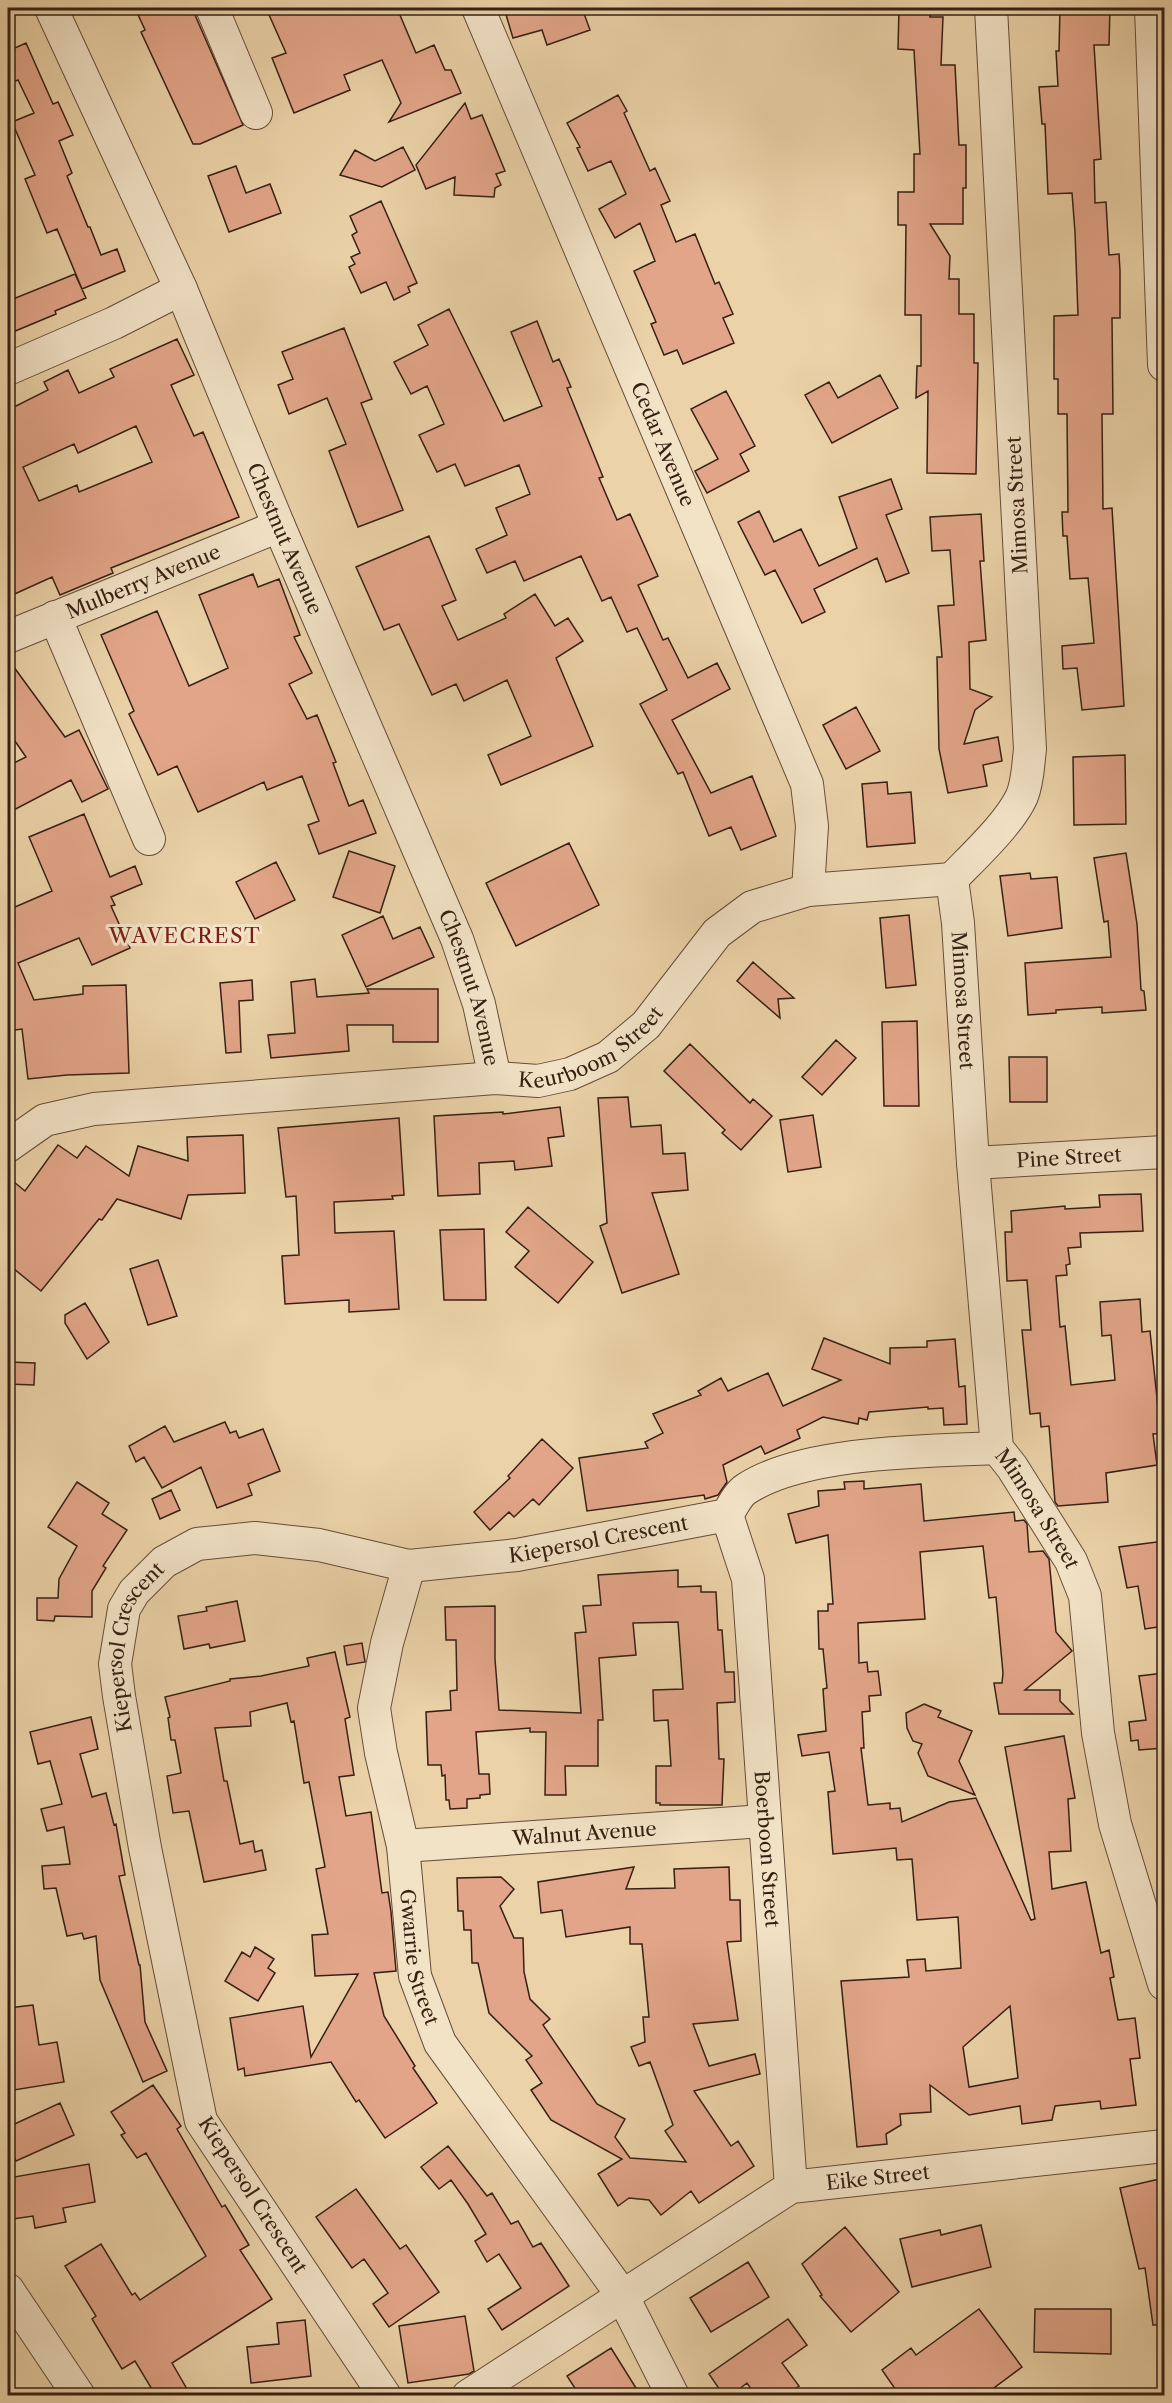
<svg xmlns="http://www.w3.org/2000/svg" width="1172" height="2403" font-family="'Libre Caslon Text',serif">
<style>
.building{fill:#e2a589;stroke:#372013;stroke-width:1.5;fill-rule:evenodd}
.lines{fill:none;stroke-linecap:round;stroke-linejoin:round}
.minor-casing{stroke:#644c38;stroke-width:34}
.minor{stroke:#f2e2c6;stroke-width:32}
.labels{text-anchor:middle;stroke-width:6;stroke-linejoin:round;paint-order:stroke}
.street-label{font-size:20px;fill:#372013;stroke:#f2e2c6}
.neighbourhood-label{font-size:21px;letter-spacing:1.5px;fill:#7a1f14;stroke:#f2e2c6}
</style>
<rect width="100%" height="100%" fill="#ebd2a8"/>
<filter id="stains"><feTurbulence type="fractalNoise" baseFrequency=".00333" numOctaves="4"/><feColorMatrix values="0 0 0 0 .2 0 0 0 0 .09 0 0 0 0 .02 0 0 0 .5 -.17"/></filter>
<radialGradient id="worn" r=".72"><stop offset=".6" stop-color="#630" stop-opacity="0"/><stop offset="1" stop-color="#630" stop-opacity=".3"/></radialGradient>
<path class="building" d="M135,8H194L195,15L243,125L200,144H193L141,32L145,30Z
M266,8H397L416,53L434,45L445,70H451L461,93L389,122L401,103L382,60L344,75L350,90L294,113L272,58L286,53Z
M504,8H582L590,30L547,45L542,30L513,38Z
M899,8H930V17H943L941,65H955L959,145H966V188H963V224H930L950,256L949,279H959V314H974V363H978L976,474L927,473L928,391L916,398L917,366H921V315H905L906,225H898V192H914V154H920L914,50L898,49Z
M1060,8H1110L1109,45H1094L1101,159L1094,160L1095,203L1106,202L1109,255L1119,254L1120,271V318H1112L1113,414H1102L1103,509L1112,508L1124,706L1082,710L1077,668L1063,669L1062,646L1094,643L1088,578L1070,579L1067,536H1063L1062,512H1068L1067,414H1058V379H1054V316L1078,315L1075,232L1072,193L1048,194L1045,124H1042L1039,87L1058,86L1056,51H1059Z
M26,43L53,104L58,102L73,135L59,141L72,173L67,176L88,227H90L101,255L117,249L125,271L82,289L57,229L47,233L25,179L35,175L12,122L34,113L18,80L8,84V51Z
M618,95L627,111L624,113L650,171L655,168L670,201L661,205L676,242L695,234L715,284L719,282L733,314L723,318L734,343L683,364L677,350L664,355L651,324L656,322L634,271L655,261L640,223L615,238L599,209L626,194L611,161L588,171L577,148L580,147L567,123Z
M465,103L471,119L482,115L505,171L496,174L501,185L495,188L494,197L454,195L455,177L426,189L416,165Z
M403,147L415,170L382,187L340,175L355,150L375,161Z
M236,166L246,193L270,184L281,213L229,232L208,176Z
M381,201L417,283L408,287L410,292L394,300L386,282L361,293L349,267L355,264L351,257L360,253L352,235L357,232L350,216Z
M75,274L86,298L55,311L56,314L8,334V301Z
M449,309L504,421L542,406L511,332L537,321L553,362L559,359L571,387L567,388L603,477L599,478L617,520L630,514L658,576L638,585L663,640L668,638L688,678L717,663L730,689L672,720L711,793L752,776L776,836L741,850L731,827L709,836L683,772L678,774L640,704L667,690L637,628L627,632L611,597L602,601L581,556L524,581L515,561L487,573L476,549L507,535L496,508L530,494L519,465L465,486L455,464L437,472L419,435L444,424L427,386L411,394L394,362L428,345L418,325Z
M344,328L372,399L361,403L403,510L358,527L329,451L346,444L327,398L289,414L278,385L293,379L282,352Z
M177,339L194,375L171,385L194,436L203,432L239,517L111,568L113,573L60,595L52,577L8,597V410L48,390L44,382L68,370L79,393L114,377L110,369ZM136,426L152,462L79,492L77,485L39,501L23,467L74,444L78,453Z
M880,375L898,408L832,443L805,395L829,382L838,398Z
M726,391L755,446L740,454L749,471L707,493L695,471L718,459L691,409Z
M891,479L902,509L886,515L909,573L886,582L877,558L814,589L825,612L802,623L775,570L765,575L738,522L759,511L774,542L801,529L819,566L857,548L839,497Z
M981,514L984,561H980L986,640L969,642L970,689L992,697L975,710L964,744L998,737L1002,761L983,765L987,786L948,793L939,749L937,657H942L938,606L954,605L950,550L932,551L930,517Z
M429,536L456,600L442,606L458,640L506,618L504,614L535,594L555,626L568,618L583,641L556,658L593,746L501,785L488,755L531,736L507,680L464,701L456,684L432,695L399,624L384,630L356,567Z
M253,574L258,587L279,579L300,635L294,637L312,673L289,684L307,719L317,715L336,762L333,763L349,806L363,800L376,833L319,854L308,825L319,821L302,776L267,790L264,782L198,812L177,766L158,775L129,714L134,711L101,635L157,611L189,686L228,668L199,595Z
M8,659L65,737L79,730L108,789L82,802L71,780L8,813V766L26,757L8,731Z
M856,707L880,751L846,769L823,725Z
M1125,755L1126,824L1074,825L1073,757Z
M887,782L888,794L911,792L915,843L867,847L862,784Z
M84,814L110,877L135,866L142,884L111,897L115,905L111,906L130,948L92,965L79,938L18,963L34,1000L83,994V986L126,985L129,1073L67,1075L28,1079L22,1029L8,1031V910L52,891L29,837Z
M569,843L599,905L516,946L486,883Z
M349,851L395,866L380,913L333,897Z
M1126,853L1137,924L1141,990L1144,991L1146,1010L1102,1013V1007L1056,1010V1013L1028,1015L1025,963L1111,957L1108,921L1104,922L1094,858Z
M276,862L295,900L255,919L236,882Z
M1030,873L1031,879L1057,877L1062,928L1008,936L1000,876Z
M909,915L916,985L886,988L880,918Z
M383,916L393,939L420,927L434,957L366,987L342,935Z
M753,962L794,998L778,999L780,1018L737,981Z
M315,979L317,997L369,993L367,989H438V1042H393V1025H347L349,1051L271,1058L268,1035L295,1033L291,982Z
M252,980L253,1000L239,1001L241,1052L226,1053L220,983Z
M917,1021L919,1106H884L882,1022Z
M836,1040L856,1058L822,1095L802,1077Z
M690,1044L750,1103L753,1099L772,1116L741,1150L722,1133L725,1130L664,1071Z
M1009,1057H1047V1102H1010Z
M628,1097L631,1127L661,1125L663,1154L685,1153L688,1190L652,1193L679,1274L622,1293L600,1226L607,1223L598,1098Z
M560,1107L564,1136L548,1138L552,1166L515,1170L514,1161L479,1163L480,1194L438,1196L434,1116L503,1112V1114Z
M813,1115L821,1167L788,1172L780,1120Z
M399,1118L404,1195L392,1196L393,1199L334,1202L335,1233L394,1231L399,1309L349,1312V1300L285,1304L282,1256L299,1255L296,1196L286,1197L278,1128Z
M243,1135L245,1193L188,1195L181,1219L117,1199L102,1220L99,1219L41,1291L8,1264V1177L25,1191L58,1145L77,1158L86,1146L129,1176L138,1146L188,1161L187,1137Z
M1141,1194L1143,1231L1080,1233L1081,1247L1068,1248L1070,1264L1066,1265L1067,1275L1056,1276L1060,1327L1065,1326L1071,1385L1115,1380L1111,1335L1102,1336L1100,1302L1140,1299L1142,1332L1150,1331L1158,1408H1161L1164,1431V1433L1153,1434L1157,1465L1106,1473L1108,1502L1058,1506L1055,1502L1049,1426L1041,1427L1040,1413L1030,1414L1022,1330H1031L1027,1280L1007,1281L1005,1232H1012L1011,1211L1065,1206V1209L1100,1207L1099,1195Z
M528,1207L593,1262L558,1303L515,1267L529,1251L506,1232Z
M484,1229L486,1300H444L440,1230Z
M158,1260L177,1316L148,1325L130,1269Z
M85,1303L109,1342L87,1359L65,1323V1315Z
M824,1338L890,1364V1348L927,1347V1341L955,1339L959,1387L965,1386L967,1424L944,1425L943,1408L928,1409V1407L869,1412L867,1420L859,1418L858,1424L823,1417L797,1430L800,1438L765,1454L761,1446L723,1465L727,1482L718,1495L705,1499L704,1495L587,1511L579,1458L648,1448L645,1442L663,1433L653,1414L701,1395L698,1391L721,1378L728,1391L768,1373L783,1406L841,1380L812,1369Z
M8,1362L35,1363L34,1385L8,1384Z
M225,1422L230,1433L236,1431L239,1438L263,1429L280,1471L248,1484L252,1495L217,1508L201,1467L162,1488L144,1457L136,1462L129,1446L165,1426L174,1442Z
M542,1439L573,1468L539,1505L533,1499L514,1517L509,1512L490,1530L474,1512L510,1478L508,1476Z
M864,1481V1489L921,1484L924,1521L1014,1512L1015,1521L1024,1520L1027,1524L1029,1552L1043,1551L1049,1559L1056,1632L1072,1651L1025,1690H1060V1701L1073,1714H999L994,1683H1002L1003,1673L996,1597L989,1598L983,1546L920,1552L925,1619L858,1623L859,1663L867,1662L868,1672L878,1671L881,1695L869,1696L870,1711L862,1712L864,1748H861L868,1805L890,1803V1809L900,1808L902,1822L949,1802L976,1798L1031,1920L1035,1919L1005,1747L1064,1736L1075,1798L1068,1799L1071,1851L1049,1852L1052,1889L1086,1882L1101,1953L1109,1950L1114,1977L1110,1978L1118,2020L1135,2018L1140,2058L1130,2059L1136,2105L1101,2109L1100,2101L1055,2106L1052,2120L1022,2124L1020,2106L969,2115L930,2085L931,2112L900,2114L901,2125L886,2134L887,2144L857,2147L841,1981L909,1977L907,1960L925,1959L926,1971L961,1968L958,1917L917,1920L912,1859L897,1860L896,1848L833,1854L828,1792L835,1791L829,1752L802,1756L798,1735L826,1731L823,1689L827,1688L823,1649H819L818,1611H828V1604H833L828,1535L796,1543L788,1514L819,1506L818,1491L845,1489L844,1482ZM1010,2006L1018,2078L969,2087L963,2047Z
M77,1482L109,1503L102,1514L127,1530L103,1566L106,1568L92,1591V1617L55,1616L54,1621L37,1620V1598H58L59,1579L77,1546L48,1527Z
M171,1490L180,1510L160,1519L152,1499Z
M1164,1541V1626L1145,1629L1138,1586L1127,1588L1119,1547Z
M678,1570V1587L701,1586V1592H716L718,1630H722L725,1672H734L735,1702L717,1703L719,1759H724L722,1805H660V1803H656V1766H671L668,1720L654,1721L653,1690L683,1689L678,1622L633,1623L636,1655L599,1658L603,1720H598V1766H565L566,1795H545L546,1732H530V1728L476,1732L479,1774H489L490,1794L480,1795V1798L467,1799V1808L450,1809L449,1800H446L445,1775L442,1776L441,1765H428L426,1712L451,1710L450,1691L457,1690L456,1640H446L445,1607L495,1606V1659L499,1710L581,1713L575,1633L586,1632L583,1606L601,1605L598,1575Z
M237,1601L245,1641L210,1648L209,1644L184,1649L178,1616L207,1611L206,1607Z
M362,1643L365,1662L347,1665L344,1646Z
M335,1652L350,1717L345,1719L354,1775L339,1777L346,1816L371,1812L382,1893L388,1892L391,1912L396,1971L374,1973L384,2016L415,2066L413,2068L437,2103L385,2138L359,2100L356,2102L331,2062L245,2076L244,2068L238,2070L230,2018L303,2006L311,2057L358,1974L315,1976L312,1935L328,1934L316,1869L325,1867L309,1782L304,1783L294,1721L291,1722L287,1703L250,1712L251,1726L215,1728L224,1781H227L240,1844L253,1841L255,1852L262,1850L266,1870L204,1882L189,1811L173,1813L167,1776L181,1773L175,1740H171L168,1718L170,1717L165,1697L230,1681V1679L261,1676L309,1666L307,1658Z
M1164,1673V1748L1139,1750L1138,1740L1131,1741L1129,1722L1146,1720L1139,1676Z
M924,1704L941,1711L938,1717L972,1731L959,1761L975,1795L928,1776L918,1753L922,1744L913,1741L907,1728L906,1713Z
M91,1717L98,1749L80,1754L92,1797L106,1793L114,1825L116,1824L125,1875L119,1876L139,1965H140L145,2022L167,2071L143,2082L100,1980L96,1936L84,1939L82,1933L67,1936L56,1888L44,1889L42,1866L70,1864L64,1827L47,1831L41,1809L62,1804L50,1761L38,1764L30,1732Z
M634,1867L626,1889L675,1888L674,1869L729,1867L730,1900H740L741,1941L727,1942L738,2020L693,2024L709,2066L755,2054L760,2074L694,2091L731,2146L738,2141L754,2166L699,2203L691,2191L661,2215L649,2200L629,2198L618,2206L598,2174L622,2159L551,2120L531,2090L542,2083L526,2060L532,2056L489,2013L478,1963H472L471,1930H464L463,1911H458L457,1878L501,1877L514,1889L500,1906L514,1938H523L524,1972L530,1999L550,2019L543,2025L597,2104L625,2119L615,2137L630,2158L686,2162L665,2131L673,2125L650,2062L639,2066L631,2047L645,2042L643,2017H649L642,1944H630V1927L566,1937L562,1910L541,1913L538,1882Z
M255,1947L274,1959L268,1968L275,1973L258,2001L225,1981L242,1952L250,1957Z
M33,2005L39,2045L57,2042L64,2082L14,2090L8,2056V2051H11L8,2008Z
M153,2085L181,2126L177,2129L222,2207L225,2205L249,2245L240,2250L272,2299L172,2363L191,2396H156L135,2361L122,2369L92,2319L96,2316L65,2266L101,2244L132,2295L135,2293L140,2300L206,2256L146,2153L137,2158L121,2135L125,2133L111,2112Z
M60,2103L74,2135L16,2161L8,2142V2127Z
M448,2146L487,2196L492,2193L511,2224L518,2221L533,2247L541,2243L569,2286L502,2330L488,2309L521,2288L499,2254L487,2262L475,2241L486,2234L468,2204L451,2180L439,2189L421,2167Z
M89,2164L95,2202L63,2208L66,2222L35,2228L33,2216L13,2219L8,2178Z
M1164,2178V2325H1153L1145,2268L1139,2269L1120,2188Z
M356,2189L400,2249L406,2245L439,2292L389,2327L373,2304L388,2293L364,2259L352,2268L316,2217Z
M981,2225L991,2267L912,2287L900,2239L940,2230L941,2235Z
M845,2227L899,2292L851,2332L820,2296L822,2295L802,2264Z
M748,2262L769,2297L711,2332L690,2298Z
M979,2309L1022,2367L983,2396H900L882,2370L911,2348L916,2355Z
M1035,2309H1111V2354L1034,2352Z
M465,2316L474,2371L469,2374L408,2383L399,2326Z
M788,2319L807,2345L782,2363L799,2386L786,2396H756L747,2383L730,2396H724L709,2374Z
M305,2320L311,2376L251,2383L247,2347L279,2344L277,2323Z
M611,2348L641,2396H580L567,2376Z"/>
<g class="lines">
<g class="minor-casing">
<g id="minor">
<path id="s1" d="M51,8L181,289L279,526L457,939L479,1004L495,1078"/>
<path d="M212,8L256,113"/>
<path id="s2" d="M478,8L807,784L812,826L808,890"/>
<path d="M1151,8L1164,365"/>
<path d="M8,369L114,323L181,289"/>
<path d="M55,617L149,839"/>
<path id="s3" d="M8,637L279,526"/>
<path id="s4" d="M952,879L958,923L973,1163L997,1448L1012,1467L1071,1561L1085,1596L1098,1733L1115,1824L1164,1984"/>
<path d="M952,879C973,857 1010,823 1022,796C1028,781 1028,765 1030,749L991,8"/>
<path id="s5" d="M8,1146L45,1120L94,1109L495,1078L538,1081L570,1074L608,1057L646,1025L717,933L752,907L808,890L952,879"/>
<path id="s6" d="M973,1163L1164,1152"/>
<path id="s7" d="M727,1515L748,1579L791,2187"/>
<path id="s8" d="M409,1566L387,1643L374,1708L381,1753L403,1846L415,1976L440,2043L622,2295L673,2396"/>
<path id="s9" d="M403,1846L764,1821"/>
<path d="M8,2290L79,2396"/>
<path id="s10" d="M385,2396L201,2121L145,1848L119,1696L115,1664L124,1609L134,1592L164,1562L197,1544L255,1538L319,1545L409,1566L517,1555L727,1515C732,1507 738,1494 746,1489C804,1451 927,1451 997,1448"/>
<path id="s11" d="M468,2396L791,2187L1164,2146"/>
</g>
</g>
<use href="#minor" class="minor"/>
</g>
<g class="labels">
<g class="street-label">
<text dy="7" stroke="none"><textPath href="#s2" startOffset="474">Cedar Avenue</textPath></text>
<text transform="translate(1017 505) rotate(-93)" y="7">Mimosa Street</text>
<text dy="7" stroke="none"><textPath href="#s1" startOffset="580">Chestnut Avenue</textPath></text>
<text dy="7" stroke="none"><textPath href="#s3" startOffset="146">Mulberry Avenue</textPath></text>
<text dy="7" stroke="none"><textPath href="#s1" startOffset="1066">Chestnut Avenue</textPath></text>
<text dy="7" stroke="none"><textPath href="#s4" startOffset="122">Mimosa Street</textPath></text>
<text dy="7" stroke="none"><textPath href="#s5" startOffset="603">Keurboom Street</textPath></text>
<text dy="7" stroke="none"><textPath href="#s6" startOffset="96">Pine Street</textPath></text>
<text dy="7" stroke="none"><textPath href="#s4" startOffset="644">Mimosa Street</textPath></text>
<text dy="7" stroke="none"><textPath href="#s10" startOffset="1358">Kiepersol Crescent</textPath></text>
<text dy="7" stroke="none"><textPath href="#s10" startOffset="818">Kiepersol Crescent</textPath></text>
<text dy="7" stroke="none"><textPath href="#s9" startOffset="182">Walnut Avenue</textPath></text>
<text dy="7" stroke="none"><textPath href="#s7" startOffset="338">Boerboon Street</textPath></text>
<text dy="7" stroke="none"><textPath href="#s8" startOffset="400">Gwarrie Street</textPath></text>
<text dy="7" stroke="none"><textPath href="#s11" startOffset="472">Eike Street</textPath></text>
<text transform="translate(253 2195) rotate(57)" y="7">Kiepersol Crescent</text>
</g>
<g class="neighbourhood-label">
<text x="185" y="943">WAVECREST</text>
</g>
</g>
<rect width="1172" height="2403" fill="none" stroke="#ebd2a8" stroke-width="30"/>
<rect x="9" y="9" width="1154" height="2385" fill="none" stroke="#372013" stroke-width="3"/>
<rect x="15" y="15" width="1142" height="2373" fill="none" stroke="#372013" stroke-width="1.5"/>
<rect width="100%" height="100%" filter="url(#stains)"/>
<rect width="100%" height="100%" fill="url(#worn)"/>
</svg>
